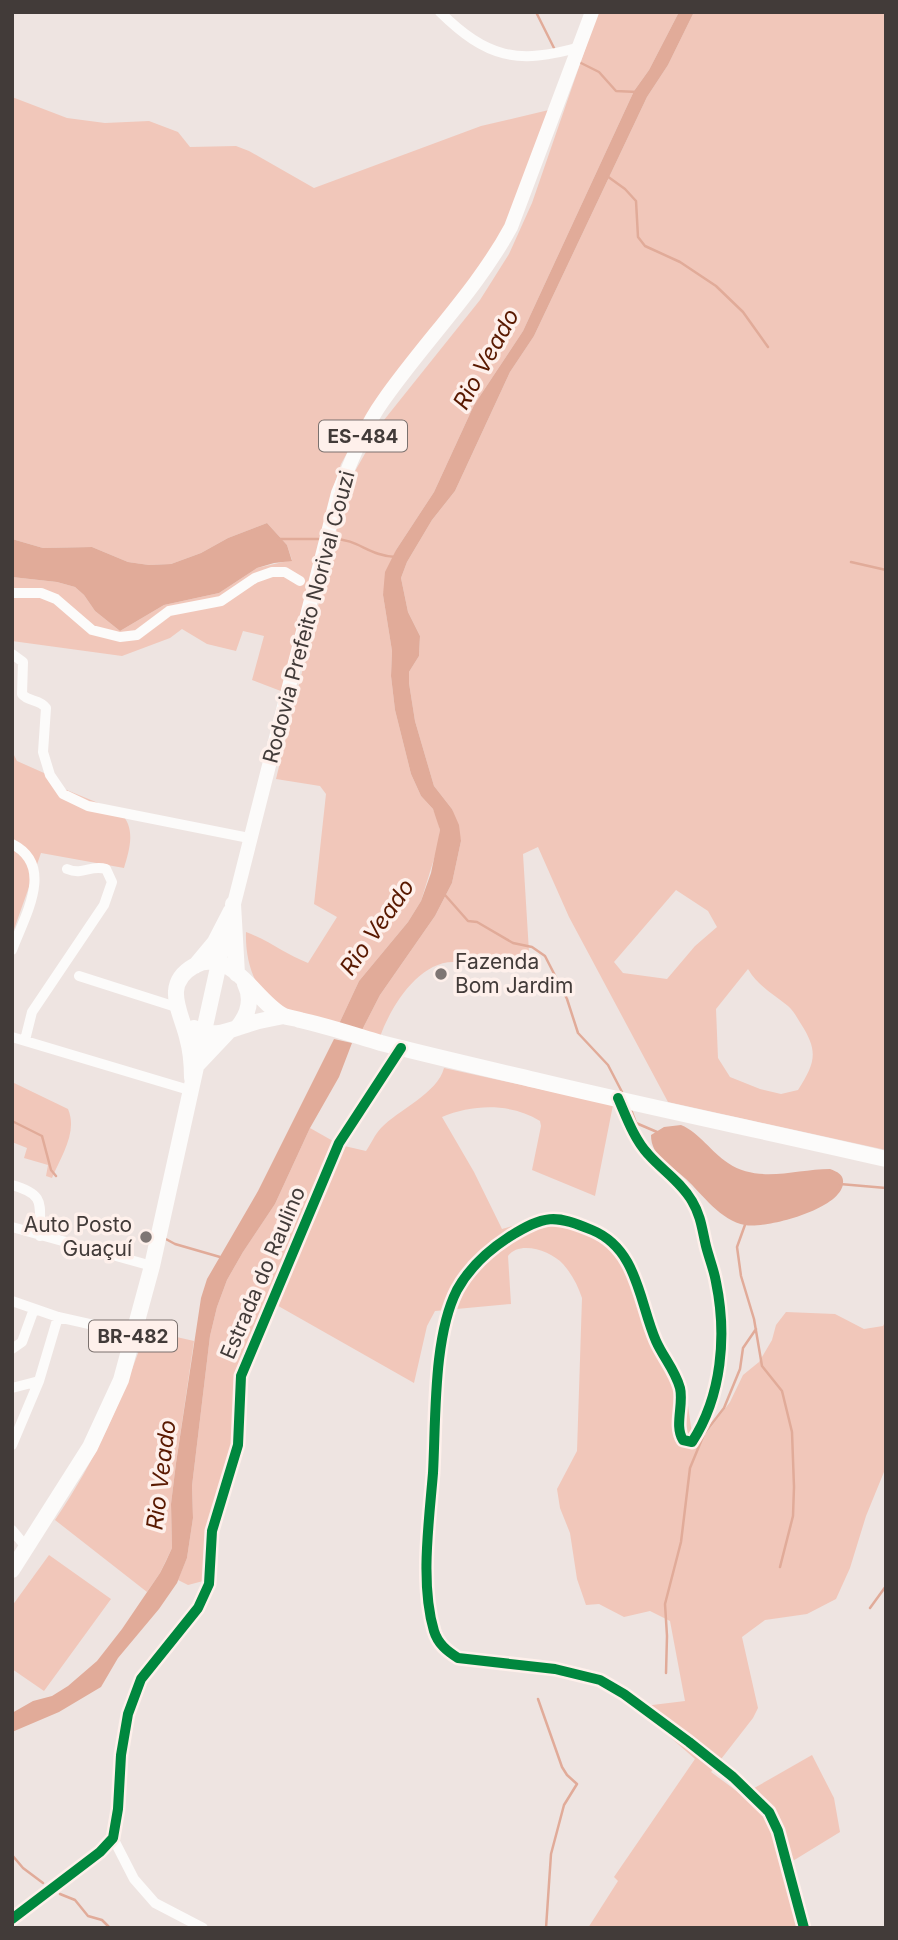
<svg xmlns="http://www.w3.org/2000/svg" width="898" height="1940" font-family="Inter,sans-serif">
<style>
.green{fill:#f1c7ba;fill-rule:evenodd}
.water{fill:#e1ab99}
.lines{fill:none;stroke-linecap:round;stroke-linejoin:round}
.stream{stroke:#e1ab99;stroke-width:2.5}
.minor{stroke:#fcfbfa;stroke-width:10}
.primary{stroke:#fcfbfa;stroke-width:14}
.trunk{stroke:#fcfbfa;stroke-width:16}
.cycleway-casing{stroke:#fef0eb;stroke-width:15}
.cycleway{stroke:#00873e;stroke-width:10}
.poi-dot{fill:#7e7674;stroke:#fef0eb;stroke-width:2.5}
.labels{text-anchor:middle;stroke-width:7;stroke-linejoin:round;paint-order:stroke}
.shield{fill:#fef0eb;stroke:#7a716e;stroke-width:2}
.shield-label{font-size:19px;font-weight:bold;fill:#423b39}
.street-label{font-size:21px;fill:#423b39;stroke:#fef0eb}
.poi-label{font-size:21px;fill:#423b39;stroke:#fef0eb;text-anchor:start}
.water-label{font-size:23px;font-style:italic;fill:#591900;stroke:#fef0eb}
</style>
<rect width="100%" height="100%" fill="#eee4e1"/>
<path class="green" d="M598,12H679L649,70L634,91L523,331L474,405L434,492L396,550L383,595L392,651L391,676L395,710L411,774L421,796L433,809L437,818L440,830L438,846L421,901L408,922L359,981L338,1026C320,1020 298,1017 281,1008C254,993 245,960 246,932C270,941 285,954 308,963L337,917L314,904L326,794L320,786L276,779L340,516L354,473L384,420L480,300L509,254L532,203Z
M694,12H886V1150L668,1102L569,917L538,847L523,854L529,952C513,953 505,969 490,971C478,973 466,962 453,962C418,962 390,1008 380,1037L361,1032L380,995L435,916L452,883L461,841L452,809L434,786L415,721L409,683V672L419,656L420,636L408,612L401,578L407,562L432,520L455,491L510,372L534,336L647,97L668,65ZM676,890L708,911L717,927L695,946L667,979L623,973L614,962ZM748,969C758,986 773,994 788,1006C794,1011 797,1018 801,1024C819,1052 815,1063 798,1090L781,1094L760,1089L730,1077L718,1058L716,1009Z
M12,97L67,118L105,123L149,121L178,132L190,147L236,146L249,151L314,188L481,126L553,109L511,225L352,444L341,464L334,486L286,693L252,680L264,636L243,631L236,651L207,644L182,629L170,638L122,656L12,641V577L57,582L75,587L84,595L95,611L120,631L164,605L219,593L257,568L292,560L287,545L267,523L228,538L201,553L171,564L149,565L128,562L92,547L43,548L12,539Z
M12,751L17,761L53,777L57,786L120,812C136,828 130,848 124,868L41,853L12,935Z
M444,1068L613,1105L595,1196L532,1170L541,1126L540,1121C511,1103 473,1104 442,1117L474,1172L502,1229L537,1219L589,1227L608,1246L632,1276L668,1360L686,1391L691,1427L699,1443L730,1402L743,1375L759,1362L772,1340L776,1325L786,1312L835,1314L864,1329L883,1326L886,1320V1467L866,1516L850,1568L836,1599L807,1614L765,1620L742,1637L758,1708L753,1718L711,1772L742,1795L812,1755L834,1798L840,1832L783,1867L799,1928H588L618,1881L614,1877L695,1759L636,1707L685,1701L670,1621L650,1611L624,1617L599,1604L586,1605L577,1579L570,1533L560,1508L557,1489L577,1451L582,1298C578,1286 572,1274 563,1264C551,1251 520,1240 508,1256L511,1304L435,1311L427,1326L414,1383L273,1303L244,1366L233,1453L219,1504L207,1580L188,1585L178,1580L187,1558L193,1518L192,1486L210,1336L217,1307L227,1280L243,1252L275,1204L310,1128L340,1145L366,1151C371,1144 375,1134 381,1128C398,1110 438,1093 444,1068Z
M12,1082L68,1109C78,1132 61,1156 52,1178L46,1176L48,1165L24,1158L27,1148L12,1142Z
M146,1330L194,1341L176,1463L171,1504L172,1548L160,1573L147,1592L55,1520C96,1460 123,1399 146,1330Z
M49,1555L111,1599L44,1691L12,1669V1606Z"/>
<path class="water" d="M679,12H694L668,65L647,97L534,336L510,372L455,491L432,520L407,562L401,578L408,612L420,636L419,656L409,672V683L415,721L434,786L452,809L459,825L461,841L452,883L435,916L380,995L361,1032L338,1026L359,981L408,922L421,901L431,873L440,830L433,809L421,796L411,774L395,710L391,676L392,651L383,595L385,572L396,550L434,492L474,405L523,331L634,91L649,70Z
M267,523L287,545L292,561L274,563L257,568L219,593L164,605L120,631L95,611L84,595L75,587L57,582L12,577V539L43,548L92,547L128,562L149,565L171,564L201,553L228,538Z
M334,1039L352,1043L339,1077L310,1128L275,1204L243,1252L227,1280L217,1307L210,1336L192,1486L193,1518L187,1558L177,1583L159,1609L118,1658L101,1687L59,1712L12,1732V1713L33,1701L52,1696L68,1686L97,1661L122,1629L160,1573L166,1561L172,1548L171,1504L176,1463L201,1298L207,1279L258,1191Z
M681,1125C700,1133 711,1152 728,1163C759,1184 796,1169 830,1169C838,1172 844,1175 843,1183C842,1209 766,1229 745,1225C721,1221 702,1194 686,1179C671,1165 651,1157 651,1135L664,1127Z"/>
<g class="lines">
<path class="stream" d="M536,12L555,50
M579,62L599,72L616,91L637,92
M607,176L625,189L636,201L638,237L645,246L680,262L716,286L743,312L768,347
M278,539H319
M334,539C358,539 369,556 396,557
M851,562L886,570
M445,895L468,921L477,922L513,943L532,947L545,956L567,999L578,1033L608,1065L622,1092
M630,1107L636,1123L657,1132
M12,1121L42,1136L51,1170L56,1176
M840,1184L886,1188
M746,1222L737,1247L741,1276L754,1319L762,1366L782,1391L792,1432L794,1487L793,1516L780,1567
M164,1238L175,1244L220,1257
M870,1608L886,1586
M666,1673L667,1636L665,1604L681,1542L690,1468L704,1434L724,1408L740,1369L743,1348L756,1329
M538,1699L562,1767L567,1775L577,1784L564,1805L551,1854L546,1928
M12,1855L23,1868L43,1883
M60,1894L75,1900L88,1916L102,1920L110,1928"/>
<path class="minor" d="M440,12C487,58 517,65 580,47
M12,593H41L56,599L92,630L120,637L137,635L169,611L221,601L255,578L272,572H285L300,581
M12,654L23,662L22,694C28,702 40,699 46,708L43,752L50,775L63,794L88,806L249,838
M12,844C56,866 24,917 12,950
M79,976L176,1007
M12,1037L189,1090
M25,1040L32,1012L104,905L112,882L106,869C90,864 84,876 67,869
M618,1098C626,1116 634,1139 648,1155C661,1169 677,1180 689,1196C701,1212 702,1228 706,1246C709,1258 714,1270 716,1282C727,1336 722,1396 692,1442L683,1440C674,1426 684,1404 680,1388C675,1370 663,1357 656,1341C639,1302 638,1249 592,1230C555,1214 544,1215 509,1237C489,1250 469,1268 457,1290C433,1337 436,1419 433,1473C429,1522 420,1584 434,1631C438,1644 447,1651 458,1658L555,1669L600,1680L624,1694L689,1742L733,1777L769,1812L778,1831L804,1928
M12,1185C47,1195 39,1204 40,1236
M12,1227L152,1266
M12,1301L58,1317L134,1334
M12,1349L22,1342L34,1309
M12,1388L39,1381
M12,1445L39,1381L58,1317
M12,1530L27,1548
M113,1838L134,1879L155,1903L203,1928
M12,1919L100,1852L113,1838L118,1809L121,1755L128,1714L141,1679L198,1608L209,1584L212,1531L238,1445L241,1376L339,1143L401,1048"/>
<path class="primary" d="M219,963L338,493C351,462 363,429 383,401C424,342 477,290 511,227L592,12"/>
<path class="trunk" d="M233,904L237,974
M195,966L215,942L231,911
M194,1028C215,1040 231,1029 252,1023C262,1020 273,1018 284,1016
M237,1028C248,1015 253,1000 245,984
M195,1067L229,1031
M192,1078C192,1064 191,1051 187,1037C181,1012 162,984 194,966C232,945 255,1002 284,1016C289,1018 295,1018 300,1020C327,1026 354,1035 381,1043C432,1056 484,1068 535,1080C652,1108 769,1132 886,1159
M12,1570L90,1447L121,1380L152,1266L219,963"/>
<g class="cycleway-casing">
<path id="cycleway" d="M618,1098C626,1116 634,1139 648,1154C662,1170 681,1182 692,1201C701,1216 702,1229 706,1246C709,1258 714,1270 716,1282C727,1335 722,1396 692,1442L683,1440C674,1426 684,1404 680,1388C675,1370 663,1357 656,1341C639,1302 638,1249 592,1230C555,1214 544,1215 509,1237C489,1250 469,1268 457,1290C433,1337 436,1419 433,1473C429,1522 420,1584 434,1631C438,1644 447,1651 458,1658L555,1669L600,1680L624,1694L689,1742L733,1777L769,1812L778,1831L804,1928
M12,1919L100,1852L113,1838L118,1809L121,1755L128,1714L141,1679L198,1608L209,1584L212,1531L238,1445L241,1376L339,1143L401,1048"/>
</g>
<use href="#cycleway" class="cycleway"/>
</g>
<g class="poi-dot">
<circle cx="441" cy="974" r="7"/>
<circle cx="146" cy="1237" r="7"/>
</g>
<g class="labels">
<g class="shield">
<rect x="319" y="420.5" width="88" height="31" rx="5"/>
<rect x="89" y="1320.5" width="88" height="31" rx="5"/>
</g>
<g class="shield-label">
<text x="363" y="443">ES-484</text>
<text x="133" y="1343">BR-482</text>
</g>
<g class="street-label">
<text transform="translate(309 617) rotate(-75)" y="7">Rodovia Prefeito Norival Couzi</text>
<text transform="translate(263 1273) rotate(-67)" y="7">Estrada do Raulino</text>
</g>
<g class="poi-label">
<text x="455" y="969">Fazenda<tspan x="455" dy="24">Bom Jardim</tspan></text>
<text x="132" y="1232" text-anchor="end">Auto Posto<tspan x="132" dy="24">Guaçuí</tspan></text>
</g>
<g class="water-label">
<text transform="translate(486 359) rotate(-61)" y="8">Rio Veado</text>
<text transform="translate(377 927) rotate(-55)" y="8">Rio Veado</text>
<text transform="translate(161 1475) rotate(-83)" y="8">Rio Veado</text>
</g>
</g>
<rect width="898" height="1940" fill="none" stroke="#423b39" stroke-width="28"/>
</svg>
